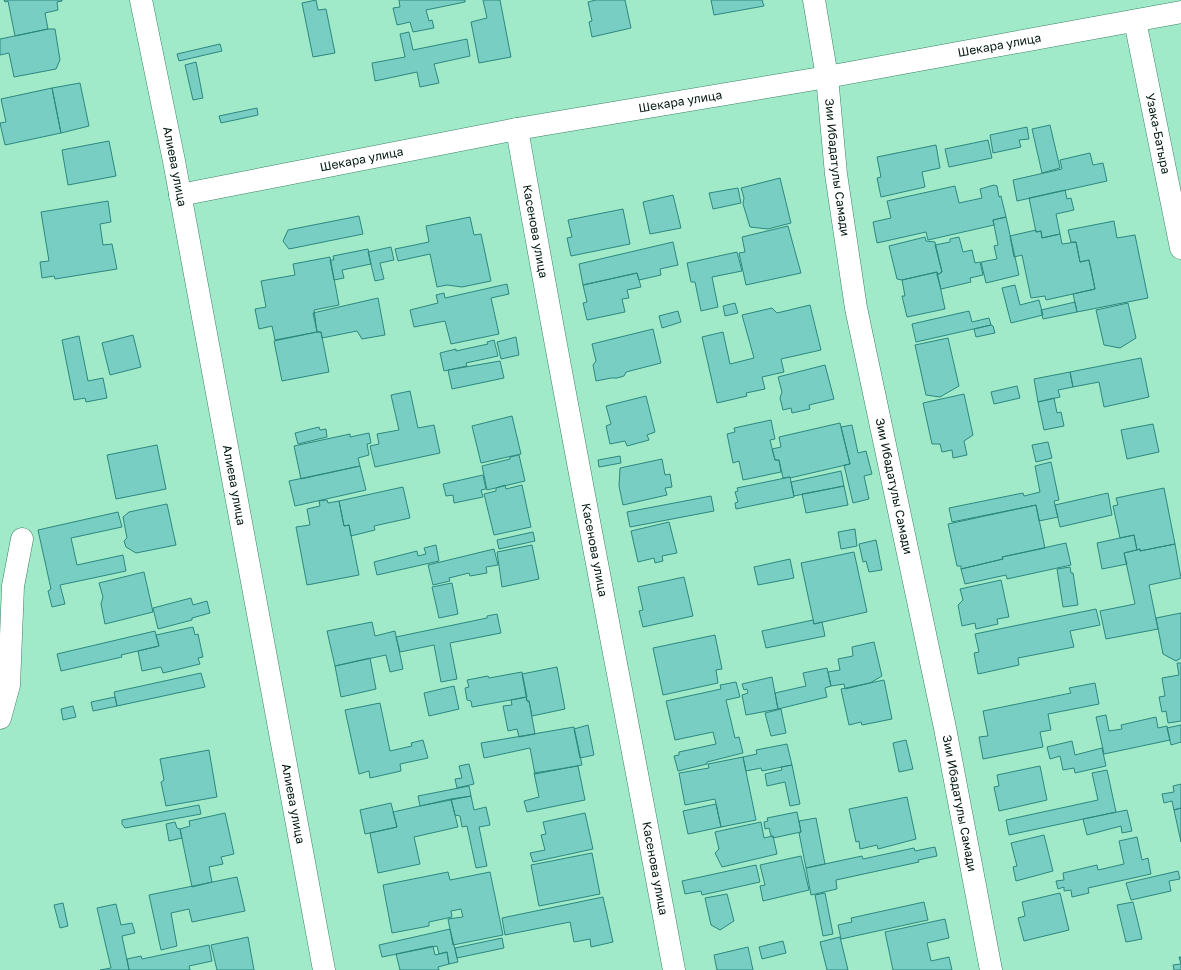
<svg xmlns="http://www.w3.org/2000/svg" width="1181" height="970" font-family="'Golos Text',sans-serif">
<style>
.building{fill:#78cec3;stroke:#2c887e}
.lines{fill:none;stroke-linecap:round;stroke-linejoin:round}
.minor-casing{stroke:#3a8366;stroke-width:23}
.minor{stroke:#fff;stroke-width:22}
.labels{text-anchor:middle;stroke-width:3.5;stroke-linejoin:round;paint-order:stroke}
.street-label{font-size:12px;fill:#00170d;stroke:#a0eac9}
</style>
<rect width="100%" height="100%" fill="#a0eac9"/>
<path class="building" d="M4,0H62V1L57,2L58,10L45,13L48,29L15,36L8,1L5,2Z
M316,0L318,10L326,9L335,53L313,57L302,3Z
M399,0H465V2L426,10L429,21L432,20L434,28L413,32L410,22L397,25L393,8L400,7Z
M483,0H500L511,57L479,63L471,22L487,18Z
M596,0H625L631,28L592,37L589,22L592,21L588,2Z
M711,0H762L764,6L714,15Z
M48,29H55L60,60L56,69L14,77L9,53L0,55V39Z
M409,32L413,50L467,39L470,56L434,64L439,83L420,87L417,72L375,81L372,63L405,57L400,34Z
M220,44L222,51L179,61L177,54Z
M196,62L203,98L193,100L185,65Z
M80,83L89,126L61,133L52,88Z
M52,88L61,133L5,145L0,123L6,122L1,99Z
M257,108L258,115L221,123L219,116Z
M1050,125L1060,168L1042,173L1032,129Z
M1027,127L1029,139L1019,140L1021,147L993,153L990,135Z
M988,140L992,158L949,167L945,149Z
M109,141L116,176L68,185L62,150Z
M936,145L940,168L922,172L925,187L881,197L877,178L881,177L877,157Z
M1090,153L1093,165L1103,163L1107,181L1017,201L1013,180L1062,169L1060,160Z
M780,178L791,223L768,229L750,227L743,204L744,198L741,188Z
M994,185L997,186L999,197L1001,196L1006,217L993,220L994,225L928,240L926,232L877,243L873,222L891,218L887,201L955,186L959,203L982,198L980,189Z
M738,188L741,203L713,209L709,193Z
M1065,190L1067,199L1071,198L1074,210L1056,214L1060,234L1042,238L1041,231L1036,232L1029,198Z
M673,195L681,228L650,234L643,202Z
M108,201L111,222L100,224L103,245L112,244L117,269L55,279L54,276L42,278L40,262L49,261L41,212Z
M623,209L630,244L571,256L567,238L572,237L568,220Z
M359,216L363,234L289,249L283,241L288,230Z
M470,217L474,235L481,234L491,281L462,287L447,285L437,287L430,254L398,261L395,249L429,242L426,226Z
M1006,217L1019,275L986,283L981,262L997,259L994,246L998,245L993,220Z
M1114,221L1117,238L1135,235L1148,298L1077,312L1073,294L1095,289L1089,260L1080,262L1076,242H1071L1068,230Z
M788,226L801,273L746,285L739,253L745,252L742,237Z
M1036,230V232L1041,231L1042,238L1060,234L1062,244L1076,242L1080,262L1089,260L1095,289L1046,300L1045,296L1031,298L1022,255L1014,257L1010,236Z
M925,237L926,241L935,242L942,272L937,275V272L902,280L897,279L889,246Z
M959,237L963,252L972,250L975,263L980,262L983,275L970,278L971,282L941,289L937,275L942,272L935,245L950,242V239Z
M673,242L678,265L660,269L661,275L639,280L637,273L583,285L579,264Z
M391,247L394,260L380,263L384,279L375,281L368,252Z
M368,249L371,264L342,270L344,278L334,280L330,260H334L333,256Z
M737,252L742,271L712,277L718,307L701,311L695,282H691L687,263Z
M330,257L339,305L314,310L317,332L275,340L272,326L259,329L255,309L266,307L261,281L295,275L293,264Z
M937,272L945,309L907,317L902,296H905L902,280Z
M637,273L641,287L627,290L629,298L622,299L625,312L587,320L583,303L587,302L583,285Z
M507,284L509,294L491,298L499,334L451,344L445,321L414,327L410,310L438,303L436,295L444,293L445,298Z
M1015,285L1020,305L1039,300L1043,315L1011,323L1002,288Z
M378,298L385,335L362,339L357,331L322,338L321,332H317L313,313Z
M1075,302L1077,312L1043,319L1041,310Z
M735,303L738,313L725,316L723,306Z
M1128,303L1136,338L1120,348L1104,345L1096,310Z
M810,305L821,350L781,359L784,372L762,377L765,389L746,393L747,396L717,403L702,337L723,332L730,364L754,358L742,315L772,308L777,313Z
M678,311L681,322L662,328L659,316Z
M969,311L972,322L989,318L991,325L916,342L912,324Z
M991,325L993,326L995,333L976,337L974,329Z
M653,329L661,363L626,372L624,376L617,378H611L596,381L593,365L596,361L592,344Z
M317,332H321L329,372L282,381L274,341Z
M133,335L141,367L110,375L102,343Z
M79,336L88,381L103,378L107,398L86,402L85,398L74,400L62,340Z
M516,337L519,355L501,359L497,342Z
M948,338L959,386L940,397L926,395L915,345Z
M494,340L498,356L466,363L467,366L444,371L440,353L456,349V351L488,344L487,342Z
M1141,358L1149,397L1104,407L1099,382L1073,387L1070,372Z
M500,361L504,378L452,389L448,370Z
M825,365L834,399L809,405L810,409L792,413L791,408L783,410L780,398L782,392L778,377Z
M1070,372L1073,387L1058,390L1060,397L1038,402L1034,379Z
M1017,386L1020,398L994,404L991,392Z
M410,391L418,428L434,425L440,453L375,467L370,446L379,444L377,434L399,430L391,395Z
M964,394L973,435L964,441L967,455L953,458L952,450L942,452L940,444H932L923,403Z
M646,396L655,432L647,435L649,440L627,446L625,441L610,444L606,426L611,424L606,406Z
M1054,398L1057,413L1061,412L1064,426L1044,430L1038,402Z
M512,416L521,454L481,463L472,426Z
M771,420L775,439L770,440L775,460H779L781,472L743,480L739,461L733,463L727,434L735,432L734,428Z
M840,423L850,464L790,478V477L783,478L779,460H775L772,449L781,447L779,437Z
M1153,424L1159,452L1127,459L1121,430Z
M852,425L858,453L866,451L872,474L864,476L869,499L853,503L844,465L850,464L841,427Z
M319,427L320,430L326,429L327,437L298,444L295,433Z
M369,433L371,443L367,444L369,455L358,458L360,466L301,479L294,446L350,434V437Z
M1048,442L1052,458L1036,462L1032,445Z
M157,445L166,489L116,499L107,455Z
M519,455L525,481L487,490L482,466L510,459V457Z
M620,456L621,463L599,467L598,460Z
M662,459L665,475L670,474L672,487L665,488L667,495L623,505L619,486L620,468Z
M1051,462L1059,500L1054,501L1058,517L1039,521L1036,505L952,522L949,508L1023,493L1024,496L1040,492L1035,466Z
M360,466L366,490L295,506L289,481Z
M841,471L844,486L794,496L791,482Z
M483,475L486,489L481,490L483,497L454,503L453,495L446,496L443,484Z
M790,477L794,497L736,509L735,503L738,502L735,492L738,491L737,488Z
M505,485L506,489L522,485L531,527L494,535L484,494L496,491V488Z
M844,486L848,505L806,513L802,494Z
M403,487L410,518L374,526L375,530L351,536L349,525L344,526L339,501Z
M1164,488L1175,544L1140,551V549L1137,550L1134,535L1120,538L1113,506L1118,505L1116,498Z
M1108,493L1112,515L1060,527L1055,505Z
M711,496L714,511L630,527L627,512Z
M327,500L328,503L339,501L344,526L349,525L359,575L307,585L296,527L310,525L307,509L320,506L319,501Z
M167,504L176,545L136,553L126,547L124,541L127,538L123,517L129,512Z
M1036,505L1045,548L1002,557L1003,559L961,569V566H957L948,524Z
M118,512L122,527L71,538L77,565L123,555L126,571L60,585L65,604L52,607L48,591L51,589L38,530Z
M669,522L677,553L662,556L663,561L655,563L654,558L638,562L631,531Z
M855,529L857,546L841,549L838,532Z
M533,532L535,541L499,549L497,540Z
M1134,535L1137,550L1124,553L1127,564L1102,569L1097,543Z
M876,540L882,570L869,572L866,561L863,562L859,544Z
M1066,543L1071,565L1007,579L1006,575L965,584L961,569L1003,559L1002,557Z
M1175,544L1181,578L1149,585L1158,629L1106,639L1100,611L1135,604L1124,553L1140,549V551Z
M436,545L439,561L377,575L374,562L417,551L418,556L426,554L424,548Z
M532,545L539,579L502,587L497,552Z
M494,549L498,565L486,567L487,573L470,576L469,573L449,578L450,581L433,585L428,565Z
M854,552L867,612L814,624L801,563Z
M790,559L794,578L758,585L754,567Z
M1070,567L1071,573H1073L1078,605L1063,607L1057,569Z
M144,572L153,612L105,624L101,604L103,597L99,583Z
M684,577L693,616L643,627L639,611L643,610L638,587Z
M1001,580L1009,617L997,619L998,624L976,629L975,623L962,626L958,605L963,600L960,589Z
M452,583L458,614L439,618L432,587Z
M191,598L193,605L207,601L210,613L192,618V620L158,629L153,608Z
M1096,609L1100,625L1070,631L1074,647L1018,658L1019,665L978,674L974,653L979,652L975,634Z
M1181,613V658L1176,661L1163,654L1156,618Z
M497,614L501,633L450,643L457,679L441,682L434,645L400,652L396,637L487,618V616Z
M813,620L814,624L822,622L825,636L766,648L762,631Z
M372,622L375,636L395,631L403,669L390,672L386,655L335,666L327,631Z
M193,627L195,635L198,634L203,657L198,658L200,664L163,673L161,667L142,671L138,651L159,646L156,635Z
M155,631L159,646L121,655L122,657L61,671L57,654Z
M715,635L722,669L716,670L718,683L663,695L653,648Z
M874,642L882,676L870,683L845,689L844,684L831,686L828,672L840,670L838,659L853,656L852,647Z
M370,658L376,689L341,697L335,666Z
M1177,663H1181V721L1168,723L1166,711L1162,712L1159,697L1165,696L1162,678L1179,675Z
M557,667L565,709L532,716L529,701H527L522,674Z
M827,668L831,686L825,688L827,697L778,709L775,693L806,686L803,673Z
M522,672L527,697L472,707L471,701L467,700L465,688L469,687L467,680L488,676L489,678Z
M201,673L205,687L117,706L114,692Z
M772,677L778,709L746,715L742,695L748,693L747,689L744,690L742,684Z
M884,680L892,719L862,725L861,722L849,725L841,689Z
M736,682L740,697L726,700L735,738L739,737L743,753L707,762V764L678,771L674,756L679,755V752L716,744L713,732L675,740L666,701L721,689L720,685Z
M1095,683L1099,704L1048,714L1051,730L1040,732L1043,747L983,759L979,737L988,736L983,711L1071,693L1069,688Z
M454,686L459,709L429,716L424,693Z
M115,697L117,706L93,711L91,702Z
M526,697L527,701H529L535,734L519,737L517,729L508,731L503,706L512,705L511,700Z
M380,703L390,751L412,746L411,743L423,740L428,758L400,764L401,771L370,778L369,771L359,774L345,710Z
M73,706L76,717L63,720L61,709Z
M781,709L786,733L771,736L765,713Z
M1106,715L1109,731L1122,729L1121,725L1156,717L1158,728L1167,726L1170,740L1104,754L1096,717Z
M588,725L594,755L580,758L574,729Z
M1181,725V742L1171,745L1167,728Z
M574,727L582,765L535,774L530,748L484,758L481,743Z
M906,740L913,769L899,772L893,743Z
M1072,741L1075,755L1102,748L1106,766L1075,773L1074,768L1063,770L1060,756L1050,759L1047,747Z
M787,744L792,765L762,771L761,768L746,771L743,757L757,754L756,750Z
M209,750L217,797L166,806L161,782L164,780L160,759Z
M743,757L756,820L721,827L715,799L685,805L679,773L709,768L708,764Z
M469,764L474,784L457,788L455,779L462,778L459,766Z
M792,765L800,804L790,806L785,782L767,786L765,774L782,770L781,767Z
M578,766L585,800L527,812L524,801L539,797L534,773Z
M1040,766L1047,800L999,811L994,787L999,786L997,775Z
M1107,770L1116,812L1009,835L1006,820L1098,800L1092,773Z
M1181,784V808L1174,810L1172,801L1164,803L1162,794L1174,792L1173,786Z
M469,786L471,796L420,806L418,796Z
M471,796L474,810L486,807L490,825L479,827L487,866L476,868L467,826L462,827L460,816L455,815L451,799Z
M907,797L916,839L878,849L877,845L860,849L859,841L856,842L849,809Z
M451,799L458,827L414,837L420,864L378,873L370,833L397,827L393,812Z
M391,803L397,827L365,834L360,810Z
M716,804L721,827L688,834L683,811Z
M199,805L201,814L125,828L122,824V820Z
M1181,808V842L1174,810Z
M1127,810L1132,831L1122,833L1121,826L1087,835L1083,819Z
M797,812L801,832L773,838V836H771L769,828L765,829L764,822L768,821L767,818Z
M225,813L234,854L221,857L223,864L209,867L212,882L192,887L180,829L190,826L189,821Z
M585,813L593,849L533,862L530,853L545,850L541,835L546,834L543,822Z
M816,818L825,864L806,868L799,833L801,832L799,821Z
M175,822L177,828L180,829L182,838L169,841L166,824Z
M761,822L764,838L773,836L777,854L722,867L715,853L719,849L715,832Z
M1044,835L1053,871L1016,881L1013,867L1017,866L1011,843Z
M1137,837L1142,860L1148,858L1151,874L1088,888L1089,893L1072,897L1071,890L1064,891V887L1058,889L1056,881L1064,880L1063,873L1097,865L1098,870L1124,864L1119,841Z
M935,847L937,856L918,860L919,862L836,880L837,889L811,895L806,868L862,856L863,859L914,848L915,851Z
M592,853L600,894L539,906L531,865Z
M801,856L809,890L763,901L760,886L765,885L760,865Z
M756,865L760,882L702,895L701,891L685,894L682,881Z
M1178,871L1180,879L1169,881L1171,891L1131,900L1126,883Z
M448,872L450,880L490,872L503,935L453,945L448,919L463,917L461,909L451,911L452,917L429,922V926L392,933L383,885Z
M237,877L245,911L192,922L189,909L171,913L177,946L161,950L149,895Z
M825,893L833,934L823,936L815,895Z
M1060,893L1069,930L1024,941L1018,918L1025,916L1022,902Z
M727,894L734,921L720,930L711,925L705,898Z
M603,897L613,942L591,947L590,939L574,942L570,922L505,935L502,918Z
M924,902L928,920L841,939L838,925L852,922L851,918Z
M1133,902L1142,939L1126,942L1117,905Z
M63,903L68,926L60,928L54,905Z
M116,904L121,925L132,923L135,933L122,936L129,970H100L111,968L97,908Z
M945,919L949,938L927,943L931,961L949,957L952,970H893L885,932Z
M450,929L458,962L449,964L447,952L439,954L437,946L382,957L379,945Z
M248,937L254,970H217L211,945Z
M840,937L848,970H827L820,942Z
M502,938L504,948L457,958L455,948Z
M783,941L786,953L762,959L759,947Z
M209,945L212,961L189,966L190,970H129L127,959L141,956L142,959Z
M433,946L435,955L447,952L449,964L438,967L439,970H400L396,954Z
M748,947L753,970H717L714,955Z
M1179,957H1181V970H1174L1173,965L1181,964Z"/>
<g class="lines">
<g class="minor-casing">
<g id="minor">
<path id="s1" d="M141,0L174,161L324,970"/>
<path id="s2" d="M814,0L827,77L836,174L856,308L945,728L991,970"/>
<path id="s3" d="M1135,21L1181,248"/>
<path id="s4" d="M517,129C566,410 622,690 674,970"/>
<path id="s5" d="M180,195L517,129L827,77L1181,12"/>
<path d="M0,718L9,685L13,586L22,539"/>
</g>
</g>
<use href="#minor" class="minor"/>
</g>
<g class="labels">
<g class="street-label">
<text dy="4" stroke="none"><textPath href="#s5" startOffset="833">Шекара улица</textPath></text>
<text dy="4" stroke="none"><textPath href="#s5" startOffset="509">Шекара улица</textPath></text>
<text dy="4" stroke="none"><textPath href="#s3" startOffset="115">Узака-Батыра</textPath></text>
<text dy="4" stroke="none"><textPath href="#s5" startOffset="185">Шекара улица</textPath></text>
<text dy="4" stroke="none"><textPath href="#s1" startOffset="170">Алиева улица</textPath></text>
<text dy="4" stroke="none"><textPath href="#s2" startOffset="169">Зии Ибадатулы Самади</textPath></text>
<text dy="4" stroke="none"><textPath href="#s4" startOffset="104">Касенова улица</textPath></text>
<text dy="4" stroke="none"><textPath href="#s1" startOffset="494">Алиева улица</textPath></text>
<text dy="4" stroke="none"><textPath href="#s2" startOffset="493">Зии Ибадатулы Самади</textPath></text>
<text dy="4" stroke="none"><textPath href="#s4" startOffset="428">Касенова улица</textPath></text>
<text dy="4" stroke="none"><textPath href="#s1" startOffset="818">Алиева улица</textPath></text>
<text dy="4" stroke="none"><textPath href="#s2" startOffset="817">Зии Ибадатулы Самади</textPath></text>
<text dy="4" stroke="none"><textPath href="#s4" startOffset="752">Касенова улица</textPath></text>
</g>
</g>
</svg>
